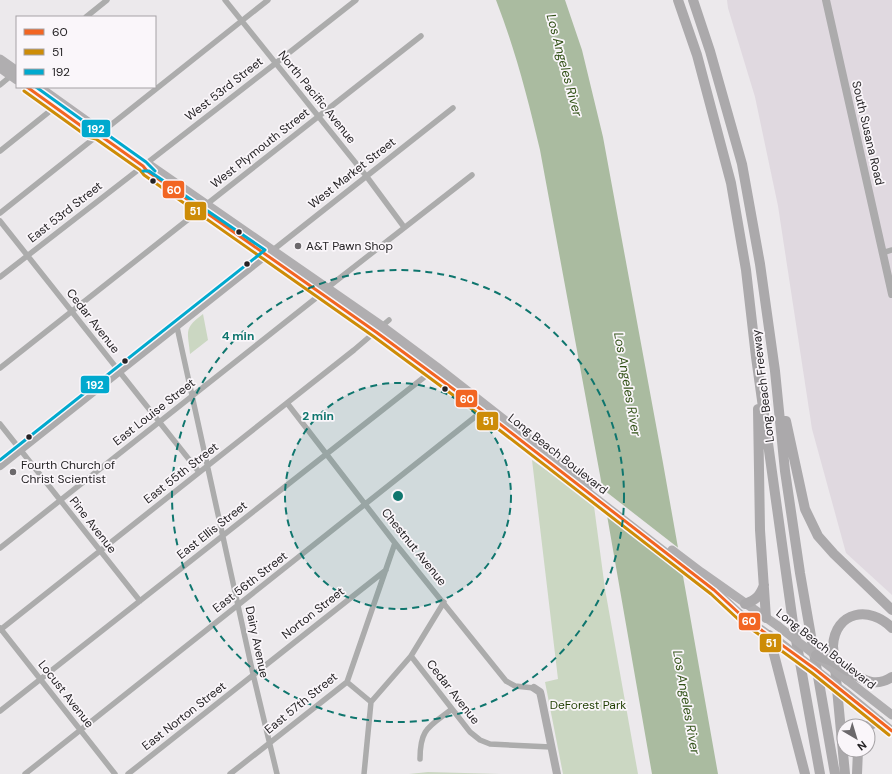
<svg xmlns="http://www.w3.org/2000/svg" width="892" height="774" font-family="'DM Sans',sans-serif">
<style>
.built{fill:#e0d9e0}
.green{fill:#cbd7c2}
.water{fill:#aabba0}
.pier{fill:#ece9ec}
.lines{fill:none;stroke-linecap:round;stroke-linejoin:round}
.street{stroke:#acacac;stroke-width:5.5}
.secondary{stroke:#acabac;stroke-width:8}
.primary{stroke:#b0aeb0;stroke-width:9}
.highway{stroke:#aba9ab;stroke-width:10}
.primary-bridge{stroke:#b0aeb0;stroke-width:9}
.highway-bridge{stroke:#aba9ab;stroke-width:10}
.bus-1-casing{stroke:#faf6fa;stroke-width:6}
.bus-2-casing{stroke:#faf6fa;stroke-width:6}
.bus-3-casing{stroke:#faf6fa;stroke-width:6}
.bus-1{stroke:#f26522;stroke-width:3}
.bus-2{stroke:#cd8c07;stroke-width:3}
.bus-3{stroke:#00a9ce;stroke-width:3}
.ring{fill:none;stroke:#0f766e;stroke-width:2;stroke-dasharray:7 5}
.bus-dot{fill:#252325;stroke:#faf6fa;stroke-width:1.5}
.poi-dot{fill:#6b686b;stroke:#faf6fa;stroke-width:1.5}
.labels{text-anchor:middle;stroke-width:3.5;stroke-linejoin:round;paint-order:stroke}
.street-label{font-size:12px;fill:#252325;stroke:#faf6fa}
.poi-label{font-size:12px;fill:#252325;stroke:#faf6fa;text-anchor:start}
.park-label{font-size:12px;fill:#1e3d00;stroke:#faf6fa}
.water-label{font-size:13px;font-style:italic;fill:#315116;stroke:#faf6fa}
.centre{fill:#0f766e;stroke:#faf6fa;stroke-width:2}
.ring-label{font-size:12px;text-anchor:middle;font-weight:bold;fill:#0f766e;stroke:#faf6fa;stroke-width:3.5;stroke-linejoin:round;paint-order:stroke}
.line-badge{stroke:#faf6fa;stroke-width:1.5}
.badge-label{font-size:11px;text-anchor:middle;font-weight:bold;fill:#fff}
</style>
<rect width="100%" height="100%" fill="#ece9ec"/>
<path class="built" d="M727,0H892V595L846,553L812,429L778,206L755,97L728,8Z"/>
<path class="green" d="M203,314L208,340L190,354C188,331 183,329 203,314Z
M532,460L575,490L594,506L605,589L638,774H563L545,682L558,679Z
M428,772L501,774H409Z"/>
<path class="water" d="M496,0H565L582,50L603,137L663,463L718,774H652L600,475L540,150C528,99 515,49 496,0Z"/>
<path class="pier" d="M600,487L681,550L686,576L605,513Z"/>
<g class="lines">
<path class="street" d="M225,0L367,177L404,227
M86,17L107,0
M0,85L12,75
M0,151L55,107
M207,204L421,36
M0,213L268,0
M0,221L199,472
M273,250L453,108
M882,253L892,250
M0,277L276,63L356,0
M327,288L472,175
M177,327L253,674L277,774
M0,368L200,210
M287,403L395,543L506,681L515,686L534,688
M0,424L140,601
M0,548L321,294
M0,628L115,774
M0,630L354,350L389,320
M411,656L470,732L480,740L490,744L551,747
M347,682L371,702
M0,711L432,371
M420,759C420,728 429,727 452,709
M25,774L485,409
M128,774L386,570
M230,774L347,682L395,543
M364,774L371,702L411,656L444,602"/>
<path class="secondary" d="M826,0L892,294
M0,466L270,252
M534,688L540,692L541,696L557,774"/>
<path class="primary" d="M0,59L17,71
M0,68L17,80
M27,87L91,133L98,134L143,166L147,171L376,332L483,411L714,590L742,616L774,639
M39,87L95,127L98,134
M143,166H151L382,326L437,367L589,486
M672,550L701,572L778,626
M847,680L892,715
M847,694L892,731"/>
<path class="highway" d="M678,0L697,55L731,183L746,270L756,357L793,623L820,774
M693,0L710,51L742,164L760,264L775,371L785,471L800,573L835,774
M758,409L760,530L766,618
M786,421L805,509L818,536L834,554L892,610
M745,604C756,600 760,596 764,585
M769,635L805,774
M848,671C864,680 875,688 892,677
M868,726L879,721
M845,774L833,646C835,611 870,605 892,628
M857,774L858,750"/>
<path class="primary-bridge" d="M778,626L847,680
M777,640L847,694"/>
<path class="highway-bridge" d="M816,655L832,661L848,671"/>
<g class="bus-1-casing">
<path id="bus-1" d="M27,87L91,133L98,134L143,166L147,171L376,332L483,411L714,590L742,616L815,669L892,731"/>
</g>
<g class="bus-2-casing">
<path id="bus-2" d="M24,91L88,137L96,139L140,170L144,175L373,336L480,415L711,594L739,620L812,673L889,735"/>
</g>
<g class="bus-3-casing">
<path id="bus-3" d="M36,87L93,128L101,130L146,162L155,171
M0,460L265,250L149,171H143"/>
</g>
<use href="#bus-1" class="bus-1"/>
<use href="#bus-2" class="bus-2"/>
<use href="#bus-3" class="bus-3"/>
</g>
<circle cx="398" cy="496" r="113" fill="#0f766e" fill-opacity=".12"/>
<g class="ring">
<circle cx="398" cy="496" r="113"/>
<circle cx="398" cy="496" r="226"/>
</g>
<g class="bus-dot">
<circle cx="153" cy="181" r="3.5"/>
<circle cx="239" cy="232" r="3.5"/>
<circle cx="247" cy="264" r="3.5"/>
<circle cx="125" cy="361" r="3.5"/>
<circle cx="445" cy="389" r="3.5"/>
<circle cx="29" cy="437" r="3.5"/>
</g>
<g class="poi-dot">
<circle cx="298" cy="246" r="4"/>
<circle cx="13" cy="472" r="4"/>
</g>
<g class="labels">
<g class="street-label">
<text transform="translate(224 89) rotate(-38)" y="4">West 53rd Street</text>
<text transform="translate(317 97) rotate(51)" y="4">North Pacific Avenue</text>
<text transform="translate(868 133) rotate(77)" y="4">South Susana Road</text>
<text transform="translate(260 148) rotate(-38)" y="4">West Plymouth Street</text>
<text transform="translate(352 173) rotate(-38)" y="4">West Market Street</text>
<text transform="translate(65 212) rotate(-38)" y="4">East 53rd Street</text>
<text transform="translate(93 321) rotate(52)" y="4">Cedar Avenue</text>
<text transform="translate(763 386) rotate(-97)" y="4">Long Beach Freeway</text>
<text transform="translate(154 412) rotate(-38)" y="4">East Louise Street</text>
<text transform="translate(558 454) rotate(38)" y="4">Long Beach Boulevard</text>
<text transform="translate(181 473) rotate(-38)" y="4">East 55th Street</text>
<text transform="translate(93 525) rotate(52)" y="4">Pine Avenue</text>
<text transform="translate(212 530) rotate(-38)" y="4">East Ellis Street</text>
<text transform="translate(414 547) rotate(51)" y="4">Chestnut Avenue</text>
<text transform="translate(250 582) rotate(-38)" y="4">East 56th Street</text>
<text transform="translate(313 613) rotate(-38)" y="4">Norton Street</text>
<text transform="translate(257 642) rotate(78)" y="4">Dairy Avenue</text>
<text transform="translate(826 649) rotate(38)" y="4">Long Beach Boulevard</text>
<text transform="translate(453 692) rotate(52)" y="4">Cedar Avenue</text>
<text transform="translate(66 694) rotate(52)" y="4">Locust Avenue</text>
<text transform="translate(301 703) rotate(-39)" y="4">East 57th Street</text>
<text transform="translate(184 716) rotate(-38)" y="4">East Norton Street</text>
</g>
<g class="poi-label">
<text x="306" y="250">A&amp;T Pawn Shop</text>
<text x="21" y="469">Fourth Church of<tspan x="21" dy="14">Christ Scientist</tspan></text>
</g>
<g class="park-label">
<text x="588" y="709">DeForest Park</text>
</g>
<g class="water-label">
<text transform="translate(565 65) rotate(75)" y="5">Los Angeles River</text>
<text transform="translate(628 384) rotate(80)" y="5">Los Angeles River</text>
<text transform="translate(687 702) rotate(80)" y="5">Los Angeles River</text>
</g>
</g>
<circle cx="398" cy="496" r="6" class="centre"/>
<g class="ring-label">
<text x="238" y="340">4 min</text>
<text x="318" y="420">2 min</text>
</g>
<g class="line-badge">
<rect x="81" y="119" width="30" height="19" rx="4" fill="#00a9ce"/>
<rect x="162" y="180" width="23" height="19" rx="4" fill="#f26522"/>
<rect x="184" y="201" width="23" height="20" rx="4" fill="#cd8c07"/>
<rect x="80" y="375" width="30" height="19" rx="4" fill="#00a9ce"/>
<rect x="455" y="389" width="23" height="19" rx="4" fill="#f26522"/>
<rect x="476" y="411" width="23" height="20" rx="4" fill="#cd8c07"/>
<rect x="738" y="612" width="23" height="19" rx="4" fill="#f26522"/>
<rect x="759" y="633" width="23" height="20" rx="4" fill="#cd8c07"/>
</g>
<g class="badge-label">
<text x="96" y="133">192</text>
<text x="174" y="194">60</text>
<text x="195" y="215">51</text>
<text x="95" y="389">192</text>
<text x="467" y="403">60</text>
<text x="488" y="425">51</text>
<text x="749" y="625">60</text>
<text x="771" y="647">51</text>
</g>
<rect x="16" y="16" width="140" height="72" fill="#faf6fa" stroke="#a5a2a5"/>
<rect x="24" y="29" width="20" height="6" fill="#f26522" stroke="#a5a2a5"/>
<text x="52" y="36" font-size="12" fill="#252325">60</text>
<rect x="24" y="49" width="20" height="6" fill="#cd8c07" stroke="#a5a2a5"/>
<text x="52" y="56" font-size="12" fill="#252325">51</text>
<rect x="24" y="69" width="20" height="6" fill="#00a9ce" stroke="#a5a2a5"/>
<text x="52" y="76" font-size="12" fill="#252325">192</text>
<g transform="translate(856 738) rotate(142)"><circle r="19" fill="#faf6fa" stroke="#a5a2a5"/>
<path d="M0-3L7 15L0 10L-7 15Z" fill="#6b686b"/>
<text y="-6" font-size="11" font-weight="bold" text-anchor="middle" fill="#252325">N</text>
</g>
</svg>
